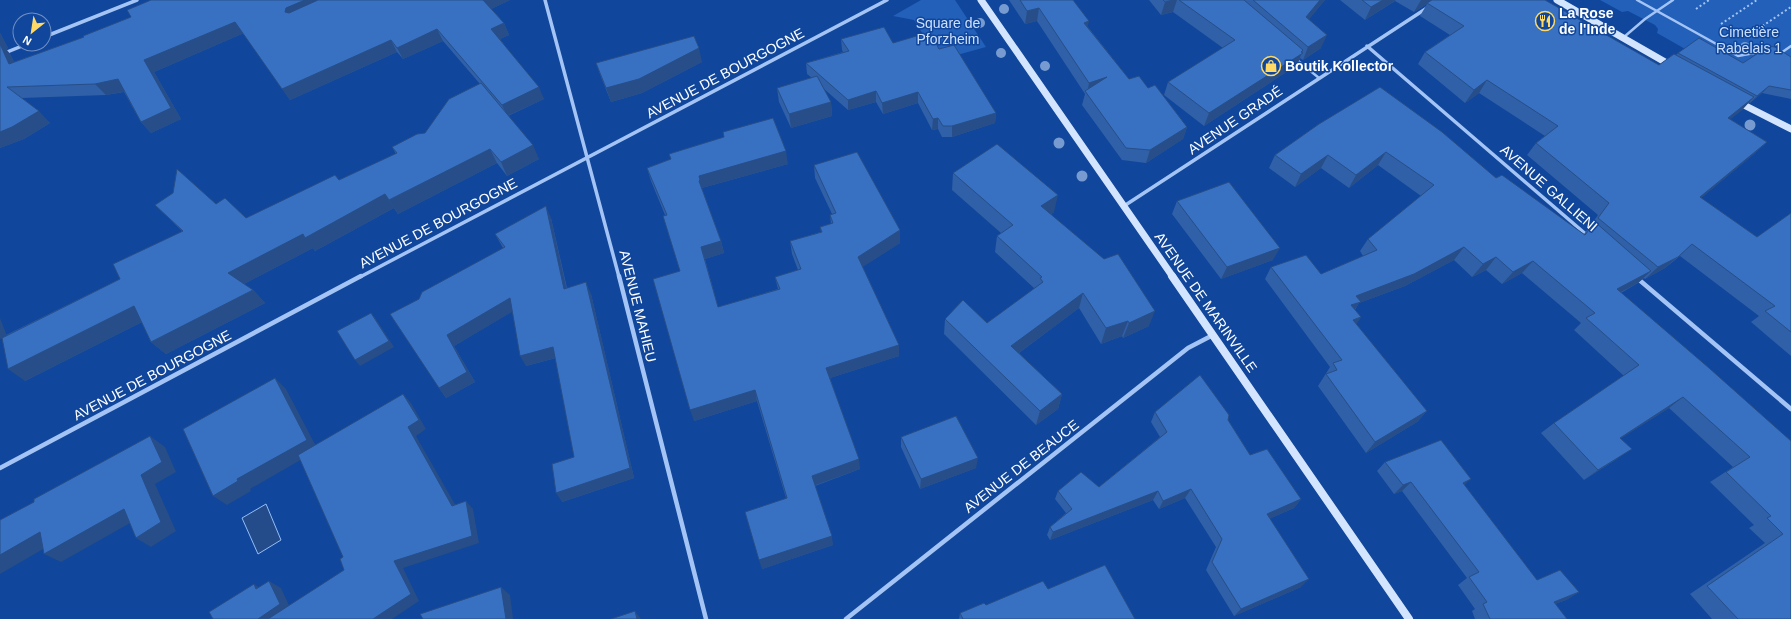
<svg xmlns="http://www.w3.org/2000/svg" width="1791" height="619" font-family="Arial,sans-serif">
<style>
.green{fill:#2260b9}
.water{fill:#244c8b;stroke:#94bef8}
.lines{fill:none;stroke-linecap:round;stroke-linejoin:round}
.path{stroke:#a3c4f5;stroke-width:2;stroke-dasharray:2 2.5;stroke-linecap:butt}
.lane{stroke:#a3c4f5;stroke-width:2.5}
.street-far1{stroke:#a3c4f5;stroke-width:3.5}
.street{stroke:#a3c4f5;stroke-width:4.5}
.secondary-far1{stroke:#d3e4fe;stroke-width:7}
.secondary{stroke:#d3e4fe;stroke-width:8}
.tree{fill:#779bd1}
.wall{fill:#3060a7}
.shaded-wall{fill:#274e88}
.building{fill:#3870c2;stroke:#274e88}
.labels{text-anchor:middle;stroke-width:3;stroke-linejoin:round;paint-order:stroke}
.poi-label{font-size:14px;font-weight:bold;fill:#fff;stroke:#10469b;text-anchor:start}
.park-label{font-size:14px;fill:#cbe0fe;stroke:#10469b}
.street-label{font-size:14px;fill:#fff;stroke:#10469b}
</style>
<rect width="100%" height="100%" fill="#10469b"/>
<path class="green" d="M921,0H955L986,47L939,60L914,20L893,16Z
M1600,0H1791V69L1759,91L1657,33L1658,29L1655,25L1628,11L1622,12Z"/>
<path class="water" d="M266,504L281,540L258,554L242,518Z"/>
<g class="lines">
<path class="path" d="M1696,9L1709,0
M1721,24L1757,0
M1755,31L1791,7"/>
<path class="lane" d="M1637,0L1738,56L1765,51
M1624,37L1645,19L1673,0
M1781,53L1791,46
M1297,60L1319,78"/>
<path class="street-far1" d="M545,0L619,277
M44,37L137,0
M1367,46L1588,236
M0,55L27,44
M1124,206L1427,8
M360,277L887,0"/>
<path class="street" d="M619,276L706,619
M1637,278L1791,409
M0,468L361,276
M846,619L1188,348L1213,335"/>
<path class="secondary-far1" d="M981,0L1173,277
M1557,0L1672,66
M1736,101L1791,129"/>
<path class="secondary" d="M1172,276L1409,619"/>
</g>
<g class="tree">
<circle cx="1004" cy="9" r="5"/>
<circle cx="980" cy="23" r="5"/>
<circle cx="1745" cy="47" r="5"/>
<circle cx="1001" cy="53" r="5"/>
<circle cx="1045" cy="66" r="5"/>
<circle cx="1750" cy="125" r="5.5"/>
<circle cx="1059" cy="143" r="5.5"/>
<circle cx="1082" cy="176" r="5.5"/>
</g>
<path class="wall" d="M510,0L491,9L504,23L509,35L500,39L544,99L508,116L539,159L507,176L497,163L398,214L394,208L315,251L313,248L244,284L253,290L265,303L166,354L151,342L142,322L25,381L6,335L120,279L182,231L155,205L216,204L246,218L339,180L396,154L392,147L425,133L480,84L443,41L403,59L397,52L290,100L244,33L154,72L181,119L151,133L141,122L124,92L106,95L22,98L50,123L24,139L0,148V33L8,48L6,49L10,54L14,62L84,37Z
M1009,0H1073L1088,27L1129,79L1148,88L1187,127L1183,139L1146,163L1122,160L1082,105L1085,94L1037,21L1025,24Z
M1149,0H1325L1309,19L1321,48L1303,60L1300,58L1297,65L1204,126L1164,95L1168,82L1223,48L1173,12L1161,15Z
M1340,0H1545L1659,65L1676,55L1678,53L1743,63L1791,57V99L1762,93L1750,103L1749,102L1742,110L1730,119L1767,142L1754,154L1701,198L1757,237L1791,213V356L1751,322L1759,316L1680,256L1665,268L1645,279L1644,278L1638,283L1621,293L1791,441V619H1712L1690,594L1765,543L1749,528L1754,525L1710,482L1733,467L1669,408L1621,438L1617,459L1584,480L1541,433L1554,423L1624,376L1574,330L1581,323L1522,273L1502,284L1486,270L1472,277L1454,260L1405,286L1359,303L1355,310L1361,317L1356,324L1427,411L1417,422L1366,453L1318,386L1325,375L1330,367L1265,279L1271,267L1321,274L1363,256L1360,251L1368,239L1421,196L1378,165L1349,188L1321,168L1295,187L1269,168L1275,155L1319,124L1496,178L1584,234L1598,215L1527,155L1536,143L1545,136L1479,93L1465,103L1418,64L1425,52L1450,35L1420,16L1427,4L1414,12L1395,1L1365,20Z
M841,39L893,43L939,49L996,113L995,123L952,137H942L938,129L932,130L918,103L883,114L876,102L848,110L823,88L831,102L832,116L791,128L779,102L777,88L812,78L807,74L806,63L843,52L842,50Z
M702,62L642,93L611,102L601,77L596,63Z
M723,132L788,164L702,188L703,193L721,241L724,253L705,259L718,307L778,289L775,277L798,270L792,254L790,241L821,232L820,227L831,224L830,215L832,214L815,178L814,165L900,230V243L862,267L899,356L830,378L860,469L815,486L833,545L762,569L786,498L757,401L694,421L680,271L665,215L651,181L647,168L671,160L669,154L724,137Z
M953,173L1054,212L1051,214L1149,326L1123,338L1122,336L1101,344L1079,308L1019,353L1062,394L1058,409L1036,425L944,334L945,319L987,323L1035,289L995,252L997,236L1001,233L952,190Z
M1177,201L1273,260L1221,279L1172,214Z
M551,218L567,288L591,294L634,478L562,502L574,457L556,358L526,366L513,311L454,346L475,382L446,398L439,388L419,299L503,248L495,234Z
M1155,412L1228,420L1250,455L1301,499L1294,508L1269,519L1301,587L1234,616L1206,570L1216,547L1185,498L1159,509L1153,500L1050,540L1047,535L1050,527L1066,513L1055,499L1058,491L1099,487L1160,437L1151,422Z
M901,437L976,468L920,489L901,447Z
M1385,462L1464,485L1537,580L1579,592L1566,600L1555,604L1567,619H1475L1472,611L1475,609L1458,585L1467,578L1402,491L1394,494L1377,471Z
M1048,589L1135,619H959L960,613Z"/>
<path class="shaded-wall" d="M305,0H340L294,19L285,12L286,8Z
M483,0H510L487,11Z
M1173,0H1177L1173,12L1161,15L1165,2Z
M1320,0H1325L1300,30L1306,17Z
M1383,0H1396L1365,20L1371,7Z
M1421,0H1433L1427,3V4L1414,12Z
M1039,8L1037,21L1025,24L1027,11Z
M1089,21L1086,35L1084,23Z
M235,22L244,33L154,72L181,119L151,133L141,122L144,60Z
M504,23L509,35L496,41L491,29Z
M437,29L443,41L403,59L397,48Z
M0,33L8,48L6,49L10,54L21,76L9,64L0,52Z
M1327,35L1321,48L1303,60L1308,47Z
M391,40L397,52L290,100L282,89Z
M699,48L702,62L642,93L611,102L606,88Z
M1303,50L1297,65L1204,126L1209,113Z
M1107,77L1087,94L1089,83Z
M118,79L128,91L106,95L95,84Z
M1487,80L1479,93L1465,103L1474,90Z
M1769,86L1762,93L1750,103L1757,96Z
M539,87L544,99L507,116L502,105Z
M876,91V102L848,110V100Z
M918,92V103L883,114L882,103Z
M1754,97L1742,110L1716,131L1728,118Z
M831,102L832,116L791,128L789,114Z
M39,111L50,123L24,139L0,148V132Z
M996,113L995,123L952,137V126Z
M938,118V129L932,130L933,119Z
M1187,127L1183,139L1146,163L1150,150Z
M1767,142L1754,154L1688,209L1700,197Z
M533,145L539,159L507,176L501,162Z
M490,149L497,163L398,214L389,200Z
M786,151L788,164L702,188L703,193H702L699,181V176Z
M1386,152L1378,165L1349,188L1356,175Z
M1328,155L1321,168L1295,187L1301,174Z
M385,194L394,208L315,251L313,248L240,286L228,273L303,234Z
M1058,195L1054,212L1038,223L1041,206Z
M546,206L551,218L569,300L564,289Z
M900,230V243L858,270V257Z
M721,241L724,253L705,259L701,247Z
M1692,244L1665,268L1645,279L1658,267Z
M1464,247L1454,260L1405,286L1359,303L1352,314L1343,317L1356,296Z
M1280,248L1273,260L1221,279L1227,267Z
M1496,257L1486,270L1472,277L1483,264Z
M1533,261L1522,273L1502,284L1513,272Z
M1651,271L1638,283L1604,301L1617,289Z
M586,282L591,294L634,478L562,502L556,493L630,468Z
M253,290L265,303L166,354L151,342Z
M1083,293L1079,308L1008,361L1011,346Z
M510,298L517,309L454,346L475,382L446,398L439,388L447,335Z
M134,306L148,319L25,381L8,369Z
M1155,311L1149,326L1123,338L1129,323Z
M371,313L376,319L394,347L360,366L355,360Z
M1361,317L1353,329V320Z
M0,318L7,336L0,339Z
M1128,321L1122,336L1101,344L1106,328Z
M899,345V356L827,379L826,368Z
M553,347L559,357L526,366L520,356Z
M275,378L286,389L318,450L250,489L251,491L227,505L213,496L237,479Z
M755,390L757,401L694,421L690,410Z
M403,394L411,403L426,429L416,436L460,513L452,506L408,427Z
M1062,394L1058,409L1036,425L1040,411Z
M1683,397L1669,408L1606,448L1620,438Z
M1427,411L1417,422L1366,453L1375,442Z
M150,436L165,447L176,472L155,484L176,531L151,547L136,538L141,475Z
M1632,449L1617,459L1584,480L1598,470Z
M978,458L976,468L920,489L921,479Z
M859,459L860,469L813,486L812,476Z
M1471,479L1461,488L1463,483Z
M1411,482L1402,491L1394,494L1403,485Z
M1191,489L1185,498L1159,509L1163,501Z
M1158,491L1153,500L1050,540L1053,532Z
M1301,499L1294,508L1260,523L1267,514Z
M466,501L473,509L479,543L403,568L419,601L392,619H373L394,561Z
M124,509L139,518L61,562L44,554Z
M40,532L57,541L0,574V555Z
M832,536L833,545L762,569L759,560Z
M1309,579L1301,587L1234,616L1241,609Z
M269,581L281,588L292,612L282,619H258Z
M254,584L266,592L256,589Z
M501,587L510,595L513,619H506Z
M1579,592L1566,600L1541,609L1554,602Z
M635,611L641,619H637Z"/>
<path class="building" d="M151,0H305L286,8L285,12L289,13L318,0H483L504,23L491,29L539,87L502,105L437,29L397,48L391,40L282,89L235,22L144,60L171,108L141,122L118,79L95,84L7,87L39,111L12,127L0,132V44L9,64L84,37L83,36L131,17L127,10Z
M1020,0H1073L1089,21L1084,23L1129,79L1139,76L1148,88L1155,85L1187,127L1150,150L1126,148L1085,91L1107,77L1089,83L1039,8L1027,11Z
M1163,0H1173L1165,2Z
M1179,0H1244L1303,50L1301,52L1303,53L1209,113L1168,82L1235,40Z
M1253,0H1320L1306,17L1327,35L1308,47Z
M1362,0H1383L1371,7Z
M1432,0H1545L1659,65L1674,54L1754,97L1728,118L1767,142L1700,197L1757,237L1791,213V332L1765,311L1775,306L1692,244L1678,257L1658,267L1598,218L1609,203L1536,143L1558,126L1487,80L1474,90L1425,52L1464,26L1427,3Z
M884,27L893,43L930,32L939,49L954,45L996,113L952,126H943L938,118L933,119L918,92L882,103L876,91L848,100L806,63L849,51L841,39Z
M694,36L699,48L639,79L606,88L596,63Z
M1699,38L1743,63L1769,46L1775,47L1791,57V90L1769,86L1757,96L1678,53Z
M817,76L831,102L789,114L777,88Z
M481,83L533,145L501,162L490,149L389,200L385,194L305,238L303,234L228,273L253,290L151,342L134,306L8,369L2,338L120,279L113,264L183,231L155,205L173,193L177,169L216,204L225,198L246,218L335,175L339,180L397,153L392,147L417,134L425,133L449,99Z
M1380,87L1442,132L1496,178L1502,175L1585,235L1595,222L1651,271L1617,289L1709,368L1791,441V619H1738L1707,586L1783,534L1767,518L1771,516L1726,472L1750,457L1683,397L1620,438L1632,449L1598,470L1554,423L1639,365L1586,318L1595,313L1533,261L1513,272L1496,257L1483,264L1464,247L1414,274L1356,296L1361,302L1351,305L1361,317L1353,320L1427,411L1375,442L1326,374L1337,370L1333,363L1342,360L1271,267L1306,255L1321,274L1377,250L1368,239L1434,185L1386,152L1356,175L1328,155L1301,174L1275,155L1319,124Z
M773,118L786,151L699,176L700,180L699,181L721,241L701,247L718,307L780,289L775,277L801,269L790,241L822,232L820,227L833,223L830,215L836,213L814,165L857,152L900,230L858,257L899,345L826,368L859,459L812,476L832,536L759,560L745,512L787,498L755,390L690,410L653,279L680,271L663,216L667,215L647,168L671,159L669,154L724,137L723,132Z
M997,144L1058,195L1041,206L1104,259L1118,254L1155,311L1129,323L1128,321L1106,328L1083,293L1011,346L1062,394L1040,411L945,319L963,300L987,323L1043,282L1040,278L1042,277L997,236L1013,225L953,173Z
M1229,182L1280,248L1227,267L1177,201Z
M546,206L564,289L586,282L630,468L556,493L552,464L574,457L553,347L520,356L510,298L447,335L467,372L439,388L390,314L419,299L422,292L505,247L495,234Z
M371,313L389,341L355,360L337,331Z
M1200,375L1229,415L1228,420L1250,455L1267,449L1301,499L1267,514L1309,579L1241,609L1212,562L1222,539L1191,489L1163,501L1158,491L1053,532L1050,527L1072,509L1058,491L1081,472L1099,487L1167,432L1155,412Z
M275,378L307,440L237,479L238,481L213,496L183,429Z
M403,394L419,420L408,427L452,506L466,501L472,536L394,561L411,594L373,619H268L344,570L340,559L343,557L298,455Z
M956,416L978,458L921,479L901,437Z
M150,436L162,462L141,475L161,522L136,538L124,509L44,554L40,532L0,555V520L34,502V499Z
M1441,440L1471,479L1463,483L1537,580L1560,570L1579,592L1554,602L1567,619H1490L1483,604L1487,602L1469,577L1479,572L1411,482L1403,485L1385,462Z
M1105,565L1135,619H962H963L960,613L984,603L986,605L1043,581L1048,589Z
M269,581L280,604L258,619H213L209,612L254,584L256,589Z
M501,587L506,619H423L420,614Z
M635,611L637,619H611Z"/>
<defs>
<g id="restaurant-ring" transform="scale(1)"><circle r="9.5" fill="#10469b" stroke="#ffd966" stroke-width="1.5"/><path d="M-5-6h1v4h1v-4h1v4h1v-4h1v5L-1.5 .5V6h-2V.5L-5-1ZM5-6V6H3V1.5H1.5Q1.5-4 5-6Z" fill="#ffd966"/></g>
<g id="shop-ring" transform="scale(1)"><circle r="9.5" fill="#10469b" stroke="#ffd966" stroke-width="1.5"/><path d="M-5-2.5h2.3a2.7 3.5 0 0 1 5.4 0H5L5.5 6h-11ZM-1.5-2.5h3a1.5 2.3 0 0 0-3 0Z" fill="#ffd966"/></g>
</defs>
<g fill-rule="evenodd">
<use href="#restaurant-ring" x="1545" y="21"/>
<use href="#shop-ring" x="1271" y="66"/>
</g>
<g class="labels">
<g class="poi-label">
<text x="1559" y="18">La Rose<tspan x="1559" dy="16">de l'Inde</tspan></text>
<text x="1285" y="71">Boutik Kollector</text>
</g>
<g class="park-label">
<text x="948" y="28">Square de<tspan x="948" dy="16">Pforzheim</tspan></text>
<text x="1749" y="37">Cimetière<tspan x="1749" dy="16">Rabelais 1</tspan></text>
</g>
<g class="street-label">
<text transform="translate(725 73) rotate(-28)" y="5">AVENUE DE BOURGOGNE</text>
<text transform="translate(1235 120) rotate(-34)" y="5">AVENUE GRADÉ</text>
<text transform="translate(1549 188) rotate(41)" y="5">AVENUE GALLIENI</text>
<text transform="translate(438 223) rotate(-28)" y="5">AVENUE DE BOURGOGNE</text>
<text transform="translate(1206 302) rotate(55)" y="5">AVENUE DE MARINVILLE</text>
<text transform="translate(638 306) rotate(76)" y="5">AVENUE MAHIEU</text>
<text transform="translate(152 375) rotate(-28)" y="5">AVENUE DE BOURGOGNE</text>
<text transform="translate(1021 466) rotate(-38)" y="5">AVENUE DE BEAUCE</text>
</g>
</g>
<g transform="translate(32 32) rotate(210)"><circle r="19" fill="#10469b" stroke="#7090c3"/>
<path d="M0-3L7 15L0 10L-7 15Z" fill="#ffd966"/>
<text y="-6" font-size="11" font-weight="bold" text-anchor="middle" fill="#ffffff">N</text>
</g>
</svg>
